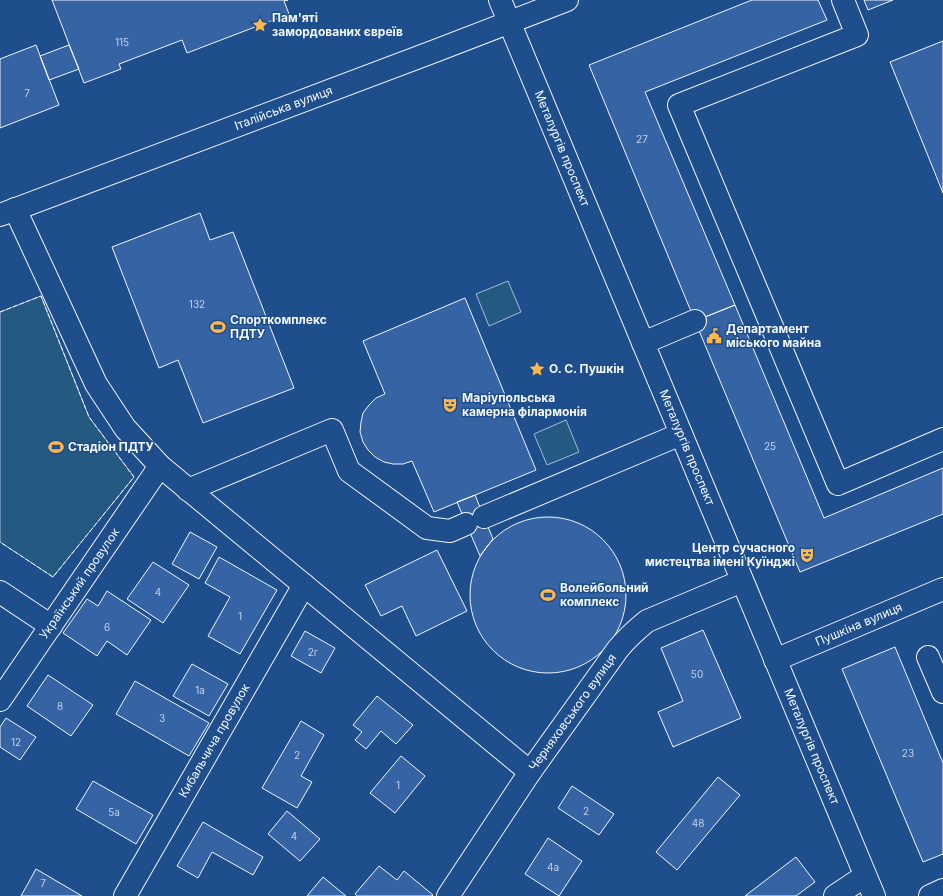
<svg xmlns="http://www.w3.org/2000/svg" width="943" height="896" font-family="Inter,sans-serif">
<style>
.green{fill:#245a82;stroke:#a8bbd7}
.building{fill:#3563a3;stroke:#f2f6ff}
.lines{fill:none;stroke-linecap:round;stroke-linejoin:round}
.minor-casing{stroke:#f2f6ff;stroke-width:24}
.minor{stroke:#1f4e8c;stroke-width:22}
.fence{stroke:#f2f6ff;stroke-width:1;stroke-dasharray:5 2;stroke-linecap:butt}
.labels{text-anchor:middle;stroke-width:3;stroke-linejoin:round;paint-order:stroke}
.number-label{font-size:10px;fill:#c3d1e8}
.poi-label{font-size:12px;font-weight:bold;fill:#f2f6ff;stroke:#1f4e8c;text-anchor:start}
.street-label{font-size:12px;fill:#f2f6ff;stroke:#1f4e8c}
</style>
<rect width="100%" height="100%" fill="#1f4e8c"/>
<path class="green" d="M508,281L521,312L489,326L476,294Z
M41,296L89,417L134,477L53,577L0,542V312Z
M566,420L579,452L547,465L534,434Z"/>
<path class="building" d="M52,0H288L284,1L289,14L187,53L182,40L119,64L121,69L84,83Z
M752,0H818L827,20L645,92L735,305L695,321L589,65Z
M864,0H893L868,10Z
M943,41V193L890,62Z
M36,45L59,105L0,128V59Z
M69,45L79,69L49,80L40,56Z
M200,213L210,240L233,232L294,388L203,423L178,360L159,368L112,247Z
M465,298L536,470L434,512L412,461L403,464H393L384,462L375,457L368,450L363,442L360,432L361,422L363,413L369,405L376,398L385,394L363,341Z
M735,305L824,518L943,468V514L800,572L695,321Z
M475,495L493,539L480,556L457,502Z
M470 595a78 78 0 1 1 156 0a78 78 0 1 1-156 0Z
M190,532L217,547L199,579L172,564Z
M437,550L467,611L416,636L402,606L381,616L365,585Z
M219,557L277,590L240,654L208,636L230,597L205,583Z
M153,562L189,585L163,623L127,599Z
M107,591L151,620L127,655L107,641L97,656L63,633L87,599L98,606Z
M703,630L741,718L673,747L658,712L683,701L661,648Z
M305,631L335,648L321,673L291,656Z
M895,647L943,763V854L923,862L842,669Z
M192,664L228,684L209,716L173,696Z
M48,675L93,705L71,736L27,706Z
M135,681L209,723L189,756L116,714Z
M377,696L413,725L396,744L381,731L366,749L355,740L362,732L353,725Z
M6,718L36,737L20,760L0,747V727Z
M301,721L324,735L301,776L312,782L297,808L262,788Z
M401,756L425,776L395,813L370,793Z
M718,777L740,795L677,870L656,852Z
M93,781L153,815L136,844L76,809Z
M572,786L614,814L599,835L558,808Z
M287,811L320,839L300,861L268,834Z
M203,822L263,857L253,875L212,852L198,878L177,866Z
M548,838L582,861L559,896L525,874Z
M796,857L815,882L796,896H745Z
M379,866L397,880L404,871L433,895L432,896H357L355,894Z
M36,869L82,896H21Z
M323,877L346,896H307Z"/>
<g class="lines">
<g class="minor-casing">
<g id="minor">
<path id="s1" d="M500,0L874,896"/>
<path d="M843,0L857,35L679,105L838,484L943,439"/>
<path d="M15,209L96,384L125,428L160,466L530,772"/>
<path id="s2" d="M0,215L435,51L567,0"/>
<path d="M643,343L695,321"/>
<path d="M188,490L332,430L349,471L427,528L450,531L466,524"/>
<path d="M484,517L681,434"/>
<path d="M0,592L51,626"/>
<path d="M928,657L943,692"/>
<path id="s3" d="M775,660L943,589"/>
<path id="s4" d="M0,700L160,466"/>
<path id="s5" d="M125,896L304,585"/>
<path id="s6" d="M448,896L530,772L618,649C627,638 636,630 647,621L742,581"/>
<path d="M835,896L865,876"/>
<path d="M930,896L943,890"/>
</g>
</g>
<use href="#minor" class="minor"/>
<path class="fence" d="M0,312L41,296L89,417L134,477L53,577L0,542"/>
</g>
<defs>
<g id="sight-bare" transform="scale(1.2)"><path d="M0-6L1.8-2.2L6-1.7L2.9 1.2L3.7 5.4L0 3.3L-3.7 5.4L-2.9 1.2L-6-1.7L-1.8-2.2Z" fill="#ffb74d" stroke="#1f4e8c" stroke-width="2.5" paint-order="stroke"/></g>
<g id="stadium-bare" transform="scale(1.2)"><path d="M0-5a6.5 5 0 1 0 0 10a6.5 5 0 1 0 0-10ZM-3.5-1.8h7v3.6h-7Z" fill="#ffb74d" stroke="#1f4e8c" stroke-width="2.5" paint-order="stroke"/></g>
<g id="civic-bare" transform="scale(1.2)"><path d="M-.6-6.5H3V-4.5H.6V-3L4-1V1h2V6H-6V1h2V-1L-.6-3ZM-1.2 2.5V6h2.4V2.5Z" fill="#ffb74d" stroke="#1f4e8c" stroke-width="2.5" paint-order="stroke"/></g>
<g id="theatre-bare" transform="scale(1.2)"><path d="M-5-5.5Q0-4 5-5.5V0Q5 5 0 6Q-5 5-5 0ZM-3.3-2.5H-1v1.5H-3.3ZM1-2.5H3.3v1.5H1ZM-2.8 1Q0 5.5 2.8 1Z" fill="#ffb74d" stroke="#1f4e8c" stroke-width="2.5" paint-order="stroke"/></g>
</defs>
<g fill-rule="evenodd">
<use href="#sight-bare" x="260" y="25"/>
<use href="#stadium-bare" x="218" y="327"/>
<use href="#civic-bare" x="714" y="336"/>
<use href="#sight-bare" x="537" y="369"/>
<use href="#theatre-bare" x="450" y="405"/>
<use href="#stadium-bare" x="56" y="447"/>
<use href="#theatre-bare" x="807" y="555"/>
<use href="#stadium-bare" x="548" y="595"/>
</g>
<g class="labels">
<g class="number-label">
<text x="122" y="46">115</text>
<text x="27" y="97">7</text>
<text x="642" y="143">27</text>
<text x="197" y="308">132</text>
<text x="770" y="450">25</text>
<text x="158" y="596">4</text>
<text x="240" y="620">1</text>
<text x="107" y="631">6</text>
<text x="313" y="656">2г</text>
<text x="697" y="678">50</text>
<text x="200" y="694">1а</text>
<text x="60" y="710">8</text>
<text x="162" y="722">3</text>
<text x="16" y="746">12</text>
<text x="908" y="757">23</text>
<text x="297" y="759">2</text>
<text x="398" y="789">1</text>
<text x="586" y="815">2</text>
<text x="114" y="816">5а</text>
<text x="698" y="827">48</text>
<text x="294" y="840">4</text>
<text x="553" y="871">4а</text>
<text x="43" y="887">7</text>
</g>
<g class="poi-label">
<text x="272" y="22">Пам'яті<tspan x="272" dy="14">замордованих євреїв</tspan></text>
<text x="230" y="324">Спорткомплекс<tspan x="230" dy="14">ПДТУ</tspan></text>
<text x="726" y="333">Департамент<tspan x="726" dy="14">міського майна</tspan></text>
<text x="549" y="373">О. С. Пушкін</text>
<text x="462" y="402">Маріупольська<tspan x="462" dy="14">камерна філармонія</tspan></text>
<text x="68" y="451">Стадіон ПДТУ</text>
<text x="795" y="552" text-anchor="end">Центр сучасного<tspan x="795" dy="14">мистецтва імені Куїнджі</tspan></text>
<text x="560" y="592">Волейбольний<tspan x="560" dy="14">комплекс</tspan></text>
</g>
<g class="street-label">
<text dy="4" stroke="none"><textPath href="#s2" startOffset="303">Італійська вулиця</textPath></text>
<text dy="4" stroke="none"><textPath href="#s1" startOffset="161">Металургів проспект</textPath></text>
<text dy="4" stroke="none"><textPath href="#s1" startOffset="485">Металургів проспект</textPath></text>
<text dy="4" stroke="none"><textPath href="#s4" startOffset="141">Український провулок</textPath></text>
<text dy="4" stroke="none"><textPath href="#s3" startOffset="91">Пушкіна вулиця</textPath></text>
<text dy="4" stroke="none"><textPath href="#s6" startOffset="222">Черняховського вулиця</textPath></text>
<text dy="4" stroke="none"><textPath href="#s5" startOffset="179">Кибальчича провулок</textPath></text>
<text dy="4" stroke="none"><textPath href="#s1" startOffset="809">Металургів проспект</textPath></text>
</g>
</g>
</svg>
